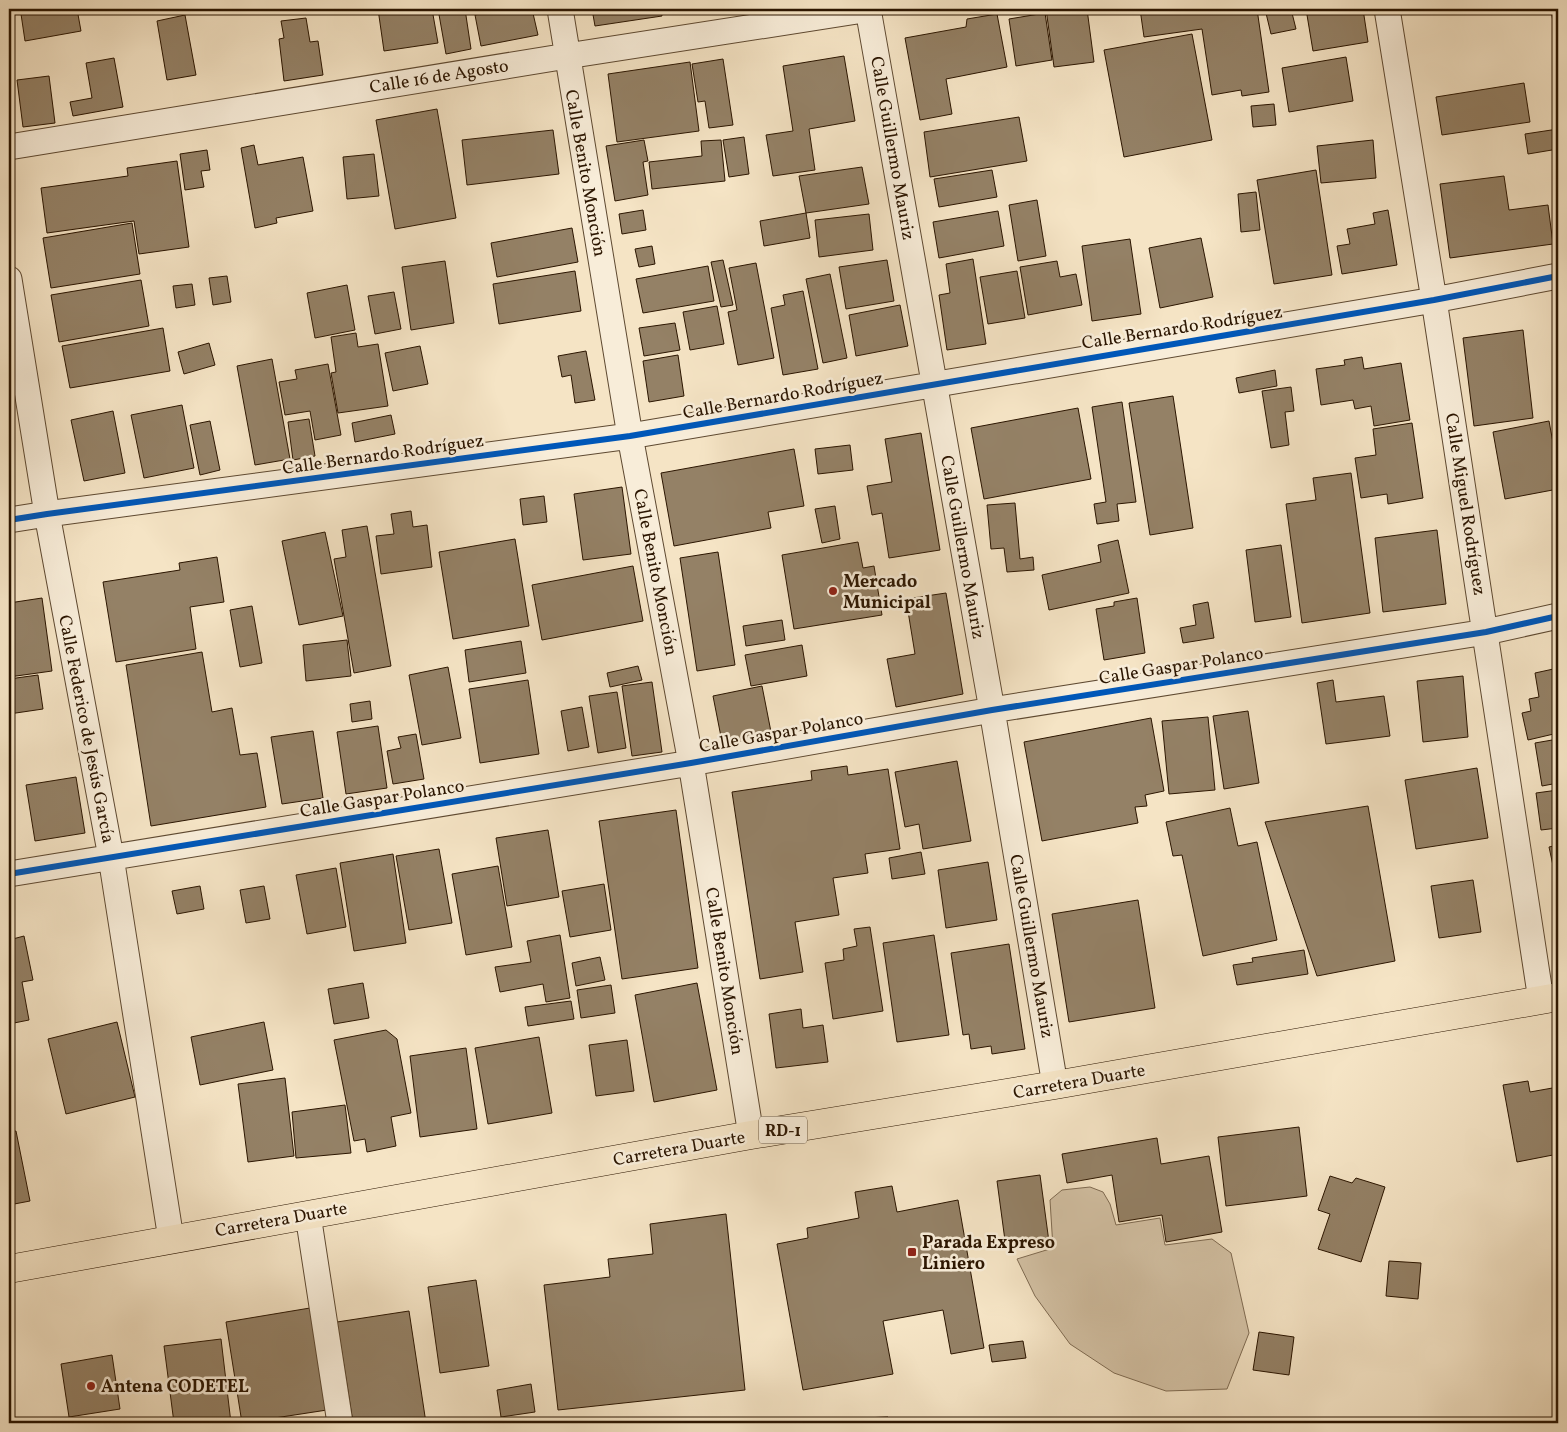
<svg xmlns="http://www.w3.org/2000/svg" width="1567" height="1432" font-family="Vollkorn,serif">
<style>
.green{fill:#d3c1a4;stroke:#7f6b52}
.building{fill:#948166;stroke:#2b1500}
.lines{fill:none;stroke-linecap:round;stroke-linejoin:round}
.minor-casing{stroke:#5e4931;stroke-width:27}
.primary-casing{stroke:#2b1500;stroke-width:29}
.minor{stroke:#f8edd9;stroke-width:25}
.primary{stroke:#f5e4c5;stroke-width:28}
.cycleway-casing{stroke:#f8edd9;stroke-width:9}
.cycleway{stroke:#0057b8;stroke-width:6}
.poi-dot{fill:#8f2418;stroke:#f8edd9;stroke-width:2}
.labels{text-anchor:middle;stroke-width:5;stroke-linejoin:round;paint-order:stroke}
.shield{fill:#f8edd9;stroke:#685641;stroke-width:1}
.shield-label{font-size:16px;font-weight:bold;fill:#2b1500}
.street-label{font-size:18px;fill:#2b1500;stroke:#f8edd9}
.poi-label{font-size:18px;font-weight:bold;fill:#2b1500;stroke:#f8edd9;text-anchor:start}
</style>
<rect width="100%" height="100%" fill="#f5e4c5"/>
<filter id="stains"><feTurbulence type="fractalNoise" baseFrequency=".004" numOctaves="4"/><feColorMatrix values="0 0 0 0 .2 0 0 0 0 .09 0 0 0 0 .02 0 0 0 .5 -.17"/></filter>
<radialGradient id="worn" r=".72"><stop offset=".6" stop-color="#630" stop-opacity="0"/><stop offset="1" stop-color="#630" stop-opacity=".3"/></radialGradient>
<path class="green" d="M1090,1187L1103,1192L1110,1204L1116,1225L1160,1218L1165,1245L1212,1239L1231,1253L1249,1333L1227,1389L1166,1391L1114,1373L1070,1344L1035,1296L1017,1259L1053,1248L1050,1200L1062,1190Z"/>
<path class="building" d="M10,9H77L81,31L25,41L21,14L11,15Z
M150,9H174L151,13Z
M378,9H432L438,43L384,51Z
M438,9H465L471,49L446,54Z
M505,9H532L538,35L481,46L475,15Z
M592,9H661L662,16L595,26Z
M744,9H780L781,10L744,14Z
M1046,9H1087L1094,62L1054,67Z
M1140,9H1257L1269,92L1242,96L1241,90L1212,95L1202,29L1144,37Z
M1265,9H1291L1296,29L1271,34Z
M1306,9H1363L1368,42L1313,51Z
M1551,9H1558V55Z
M1045,13L1052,60L1016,66L1009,19Z
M997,14L1007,67L946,79L952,114L920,120L905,38L966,27L967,19Z
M185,15L196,75L167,80L157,21Z
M306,18L310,42L318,41L323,75L284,81L279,39L284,38L281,21Z
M1192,34L1212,140L1124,157L1104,50Z
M844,56L855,121L809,129L815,170L773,176L766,135L793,131L783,66Z
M1346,57L1353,101L1289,112L1282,68Z
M114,58L123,107L73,116L70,102L92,98L86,63Z
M723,59L733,125L709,128L705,101L698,102L692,64Z
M690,62L699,131L617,142L608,74Z
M49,76L55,123L23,127L17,80Z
M1524,83L1530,122L1442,135L1436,97Z
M1274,104L1276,125L1253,127L1251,106Z
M437,109L456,218L395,229L376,120Z
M1019,117L1027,161L930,177L924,132Z
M1558,129V149L1528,154L1525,134Z
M553,130L559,174L467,185L462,140Z
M744,137L749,174L729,177L723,140Z
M644,140L648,161L643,162L648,195L615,201L606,146Z
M721,140L725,181L652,189L649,162L702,156L701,141Z
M1373,140L1376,178L1321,183L1317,146Z
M254,145L258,165L303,157L313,211L276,218L277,223L255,228L241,148Z
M207,150L210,170L201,171L204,187L185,190L180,154Z
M374,154L379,196L347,199L343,157Z
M177,161L189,247L139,254L134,221L47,233L41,188L128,176L127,168Z
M862,167L869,204L806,213L799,176Z
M992,170L997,197L939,207L934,179Z
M1316,170L1332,275L1274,284L1257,180Z
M1504,176L1509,210L1548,205L1553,244L1450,258L1440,184Z
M1256,192L1260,230L1241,232L1238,194Z
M1037,200L1046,256L1018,261L1009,205Z
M643,210L646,230L622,234L619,214Z
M1388,210L1397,265L1342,274L1337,246L1350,244L1347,229L1375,224L1373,213Z
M998,211L1004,246L939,258L933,222Z
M806,213L810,238L764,246L760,221Z
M869,214L873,250L819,257L815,220Z
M132,223L140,274L51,288L43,238Z
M572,228L578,262L497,277L491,243Z
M1201,238L1213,297L1160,308L1149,248Z
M1130,239L1141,314L1092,321L1082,246Z
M652,246L655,264L639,267L635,249Z
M973,259L986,344L947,350L939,295L950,293L946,264Z
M723,260L733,305L721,307L711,262Z
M887,260L894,301L846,309L839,267Z
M445,261L454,323L411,330L402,267Z
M1057,261L1060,277L1076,274L1082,305L1028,315L1020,267Z
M756,263L774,358L738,365L728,312L737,310L729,268Z
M708,266L714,301L643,313L636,279Z
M575,271L581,311L499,324L493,284Z
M1017,271L1025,318L988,324L980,277Z
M830,274L847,358L823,363L806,279Z
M227,276L231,302L213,305L209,278Z
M141,280L149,326L59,342L51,295Z
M192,284L195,305L176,308L173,286Z
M347,285L355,330L315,338L307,293Z
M803,291L818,369L783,375L771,308L785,305L783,295Z
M394,292L401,329L375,334L368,296Z
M900,305L908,346L856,356L849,315Z
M717,306L724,344L690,350L683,312Z
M675,323L680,350L644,356L639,328Z
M163,328L170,371L70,388L62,346Z
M1523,330L1533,418L1474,426L1463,338Z
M356,333L358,347L378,344L388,406L338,413L331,373L336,372L331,337Z
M209,343L215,365L184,374L178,352Z
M420,346L428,384L393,391L385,353Z
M586,351L595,400L575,403L571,375L562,377L558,356Z
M678,355L684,396L649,402L643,361Z
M1362,357L1364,369L1401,363L1410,420L1374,426L1371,406L1355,409L1353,400L1321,405L1316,369L1345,365L1344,360Z
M272,359L290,459L255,465L237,366Z
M328,364L341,435L315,440L310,411L285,415L279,382L297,379L295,370Z
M1275,370L1277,386L1239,393L1236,378Z
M1291,387L1294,411L1285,412L1289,445L1271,448L1262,391Z
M1173,396L1193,528L1150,535L1129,403Z
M1122,402L1136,502L1117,504L1119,521L1097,524L1094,504L1106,502L1092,407Z
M182,405L194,468L144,478L131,415Z
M1078,408L1091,479L984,499L971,428Z
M113,411L125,473L84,481L71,420Z
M391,415L395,434L355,442L352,423Z
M309,419L315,456L293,460L288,422Z
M210,421L220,470L200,475L190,425Z
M1549,421L1558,470V489L1505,499L1493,432Z
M1412,423L1423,498L1388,504L1387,494L1361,498L1355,458L1376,455L1373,429Z
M921,433L940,550L889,558L882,513L872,515L867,486L892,482L885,439Z
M850,445L853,470L818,474L815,449Z
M794,449L804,506L768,512L771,528L674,546L661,473Z
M1351,473L1370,613L1302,623L1286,504L1316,500L1313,478Z
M622,487L631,554L583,560L574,494Z
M544,496L547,522L523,525L520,499Z
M1015,503L1020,559L1033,557L1034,570L1007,572L1004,548L991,549L987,505Z
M835,506L840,539L822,543L815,509Z
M411,511L413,527L427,525L432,567L381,574L376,536L394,534L391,514Z
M367,526L391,666L354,673L334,559L346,557L342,530Z
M1437,530L1446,604L1383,612L1375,538Z
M325,532L343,616L299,625L282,541Z
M515,539L529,626L453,639L439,552Z
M1118,540L1129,593L1049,610L1042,575L1101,562L1098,545Z
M858,542L863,568L874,566L882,615L794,629L782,555Z
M1281,545L1291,617L1255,622L1246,550Z
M718,552L735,665L697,671L680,558Z
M217,557L224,602L190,607L196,649L116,662L103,582L180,570L179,563Z
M633,566L643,621L542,640L532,585Z
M946,593L963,694L896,707L887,659L915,654L906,599Z
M42,598L52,671L9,677V603Z
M1137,598L1145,653L1104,660L1096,609L1114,606V602Z
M1208,602L1214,638L1183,643L1180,628L1196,625L1193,605Z
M252,606L262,663L240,667L230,610Z
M782,620L785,640L746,646L743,626Z
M347,640L351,676L306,681L303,645Z
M521,641L526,673L469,682L465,650Z
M802,645L807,676L751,686L745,655Z
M202,652L212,712L232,708L240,755L257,753L266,807L151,826L126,665Z
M638,666L642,680L610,687L607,673Z
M448,667L461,738L422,745L409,675Z
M1558,668V733L1528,740L1522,713L1531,711L1529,699L1539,697L1535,673Z
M38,675L43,709L9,714V679Z
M1463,676L1468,737L1423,742L1417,681Z
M528,680L539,754L480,763L469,689Z
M1333,680L1336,702L1384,696L1390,736L1326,744L1317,683Z
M652,682L662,752L632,756L622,686Z
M762,686L772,737L723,747L713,696Z
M617,692L626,748L598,753L589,696Z
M370,701L372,719L352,722L350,704Z
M582,707L589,747L568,751L561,711Z
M1248,711L1259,783L1224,789L1213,716Z
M1208,717L1215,790L1169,794L1162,721Z
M1151,718L1164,791L1145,795L1147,806L1135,807L1138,823L1042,841L1024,742Z
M378,726L387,788L346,794L337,732Z
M313,731L323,798L282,804L271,737Z
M416,734L424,779L393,784L387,751L401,748L398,737Z
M1558,739V783L1542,786L1535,743Z
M957,761L971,841L923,849L919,824L905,827L895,772Z
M847,766L848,775L888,769L900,849L865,854L868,873L833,878L839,915L795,922L803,972L760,979L732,792L812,780L811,771Z
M1477,768L1488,838L1416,849L1405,780Z
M76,777L85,833L35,841L26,785Z
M1558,790V828L1541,830L1536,793Z
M1368,806L1395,961L1317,976L1265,822Z
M1230,808L1238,846L1257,842L1277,940L1203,956L1182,855L1173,856L1166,822Z
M676,810L698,968L622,979L599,821Z
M548,830L559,897L507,906L496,838Z
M1558,845V874L1555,875L1549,847Z
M439,849L452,923L409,930L396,856Z
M921,852L925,874L892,879L889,858Z
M393,854L406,943L354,951L340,863Z
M988,862L997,920L946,928L938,870Z
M498,866L512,947L466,955L452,874Z
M336,868L346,927L307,934L296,875Z
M1473,880L1481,932L1439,938L1431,886Z
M604,884L611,930L570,937L562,891Z
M200,886L204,909L177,914L172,891Z
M264,886L270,919L246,923L240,890Z
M1138,900L1155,1008L1069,1022L1052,914Z
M870,927L883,1011L833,1019L825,963L844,960L843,949L857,946L854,929Z
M560,935L570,998L546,1002L543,984L500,992L495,967L531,962L527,941Z
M934,935L949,1035L897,1042L883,943Z
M24,936L33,980L22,982L29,1020L9,1024V940Z
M1009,944L1025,1049L992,1054L991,1046L971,1049L969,1034L963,1035L951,953Z
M1304,950L1308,974L1237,985L1233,965L1253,962L1252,958Z
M600,957L605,980L576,986L572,963Z
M363,983L369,1018L334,1024L328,989Z
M697,983L717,1090L654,1102L635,995Z
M611,985L615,1013L581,1018L577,990Z
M571,1001L574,1019L528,1026L525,1007Z
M801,1009L803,1028L823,1025L828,1062L776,1068L769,1014Z
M117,1022L135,1097L66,1114L48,1039Z
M264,1022L273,1070L200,1085L191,1037Z
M386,1030L397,1039L411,1113L391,1117L396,1146L367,1152L365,1139L354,1141L334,1040Z
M539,1037L552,1113L488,1124L475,1048Z
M627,1040L634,1091L596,1096L589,1045Z
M466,1048L477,1129L420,1137L410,1056Z
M285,1078L294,1156L248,1162L238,1084Z
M1528,1081L1530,1092L1558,1087V1154L1517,1162L1503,1085Z
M345,1105L351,1153L296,1158L292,1112Z
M1299,1127L1307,1196L1226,1206L1218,1137Z
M16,1131L30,1201L9,1205V1132Z
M1157,1138L1161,1164L1209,1156L1222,1232L1166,1242L1162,1215L1119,1222L1112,1175L1067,1183L1062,1154Z
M1040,1175L1049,1242L1006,1248L997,1181Z
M1330,1176L1352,1183L1356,1178L1385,1187L1361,1262L1318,1249L1330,1214L1318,1210Z
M892,1186L897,1212L958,1200L984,1348L951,1354L943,1310L883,1321L893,1374L803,1390L777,1244L808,1238L807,1228L859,1218L855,1192Z
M726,1214L745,1390L558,1410L544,1285L610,1277L608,1259L653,1254L650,1224Z
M1389,1261L1421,1263L1418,1299L1386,1296Z
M476,1280L489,1366L440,1373L428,1287Z
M310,1308L327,1410L242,1423L226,1322Z
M409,1311L426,1423H353L337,1322Z
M1259,1332L1294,1337L1289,1375L1253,1370Z
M221,1339L231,1423H174L164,1346Z
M1023,1341L1026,1358L992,1362L989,1345Z
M112,1355L120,1409L69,1417L61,1364Z
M531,1384L535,1412L501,1417L497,1390Z
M888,1417V1423H836V1419Z
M764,1421V1423H723Z"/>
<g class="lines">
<g class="minor-casing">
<path id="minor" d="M560,9L630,436L691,763L751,1135
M868,9L992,710L1055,1085
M1387,9L1434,300L1541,1000
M9,147L567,56L870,9
M9,279L47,514L111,857L171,1239
M9,520L47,514L630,436L1434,300L1558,276
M9,874L691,763L992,710L1486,632L1558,616
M308,1215L340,1423"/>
</g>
<g class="primary-casing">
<path id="primary" d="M9,1269L751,1135L1055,1085L1558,997"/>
</g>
<use href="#minor" class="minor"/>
<use href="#primary" class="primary"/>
<g class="cycleway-casing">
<path id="cycleway" d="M9,520L47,514L630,436L1434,300L1558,276
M9,874L691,763L992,710L1486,632L1558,616"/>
</g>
<use href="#cycleway" class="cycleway"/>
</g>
<g class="poi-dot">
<circle cx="833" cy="591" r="5"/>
<rect x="907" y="1247" width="10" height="10" rx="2.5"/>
<circle cx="91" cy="1386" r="5"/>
</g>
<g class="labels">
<rect class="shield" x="759" y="1116.5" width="48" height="27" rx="4"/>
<g class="shield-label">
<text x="783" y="1136">RD-1</text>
</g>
<g class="street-label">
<text transform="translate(439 76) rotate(-9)" y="6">Calle 16 de Agosto</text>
<text transform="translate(893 148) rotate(80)" y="6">Calle Guillermo Mauriz</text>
<text transform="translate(586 173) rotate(80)" y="6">Calle Benito Monción</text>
<text transform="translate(1182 327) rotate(-9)" y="6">Calle Bernardo Rodríguez</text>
<text transform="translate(783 395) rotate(-10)" y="6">Calle Bernardo Rodríguez</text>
<text transform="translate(383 454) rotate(-8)" y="6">Calle Bernardo Rodríguez</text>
<text transform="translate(1466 504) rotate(81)" y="6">Calle Miguel Rodríguez</text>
<text transform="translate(963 547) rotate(80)" y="6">Calle Guillermo Mauriz</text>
<text transform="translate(656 572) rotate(79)" y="6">Calle Benito Monción</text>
<text transform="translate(1181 665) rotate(-9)" y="6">Calle Gaspar Polanco</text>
<text transform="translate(87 729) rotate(79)" y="6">Calle Federico de Jesús García</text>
<text transform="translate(781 732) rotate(-10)" y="6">Calle Gaspar Polanco</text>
<text transform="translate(382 798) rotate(-9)" y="6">Calle Gaspar Polanco</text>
<text transform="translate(1032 946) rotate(80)" y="6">Calle Guillermo Mauriz</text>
<text transform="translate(725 971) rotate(81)" y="6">Calle Benito Monción</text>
<text transform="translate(1079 1081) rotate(-10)" y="6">Carretera Duarte</text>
<text transform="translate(679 1148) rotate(-10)" y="6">Carretera Duarte</text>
<text transform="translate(281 1219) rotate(-10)" y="6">Carretera Duarte</text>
</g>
<g class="poi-label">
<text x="843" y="587">Mercado<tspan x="843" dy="21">Municipal</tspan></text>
<text x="922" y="1248">Parada Expreso<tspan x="922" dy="21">Liniero</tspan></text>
<text x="101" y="1392">Antena CODETEL</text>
</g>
</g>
<rect width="1567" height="1432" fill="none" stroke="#f5e4c5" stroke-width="30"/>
<rect x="10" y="10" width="1547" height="1412" fill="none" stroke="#2b1500" stroke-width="2.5"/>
<rect x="15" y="15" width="1537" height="1402" fill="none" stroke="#2b1500"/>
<rect width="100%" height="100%" filter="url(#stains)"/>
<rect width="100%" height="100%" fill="url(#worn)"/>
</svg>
